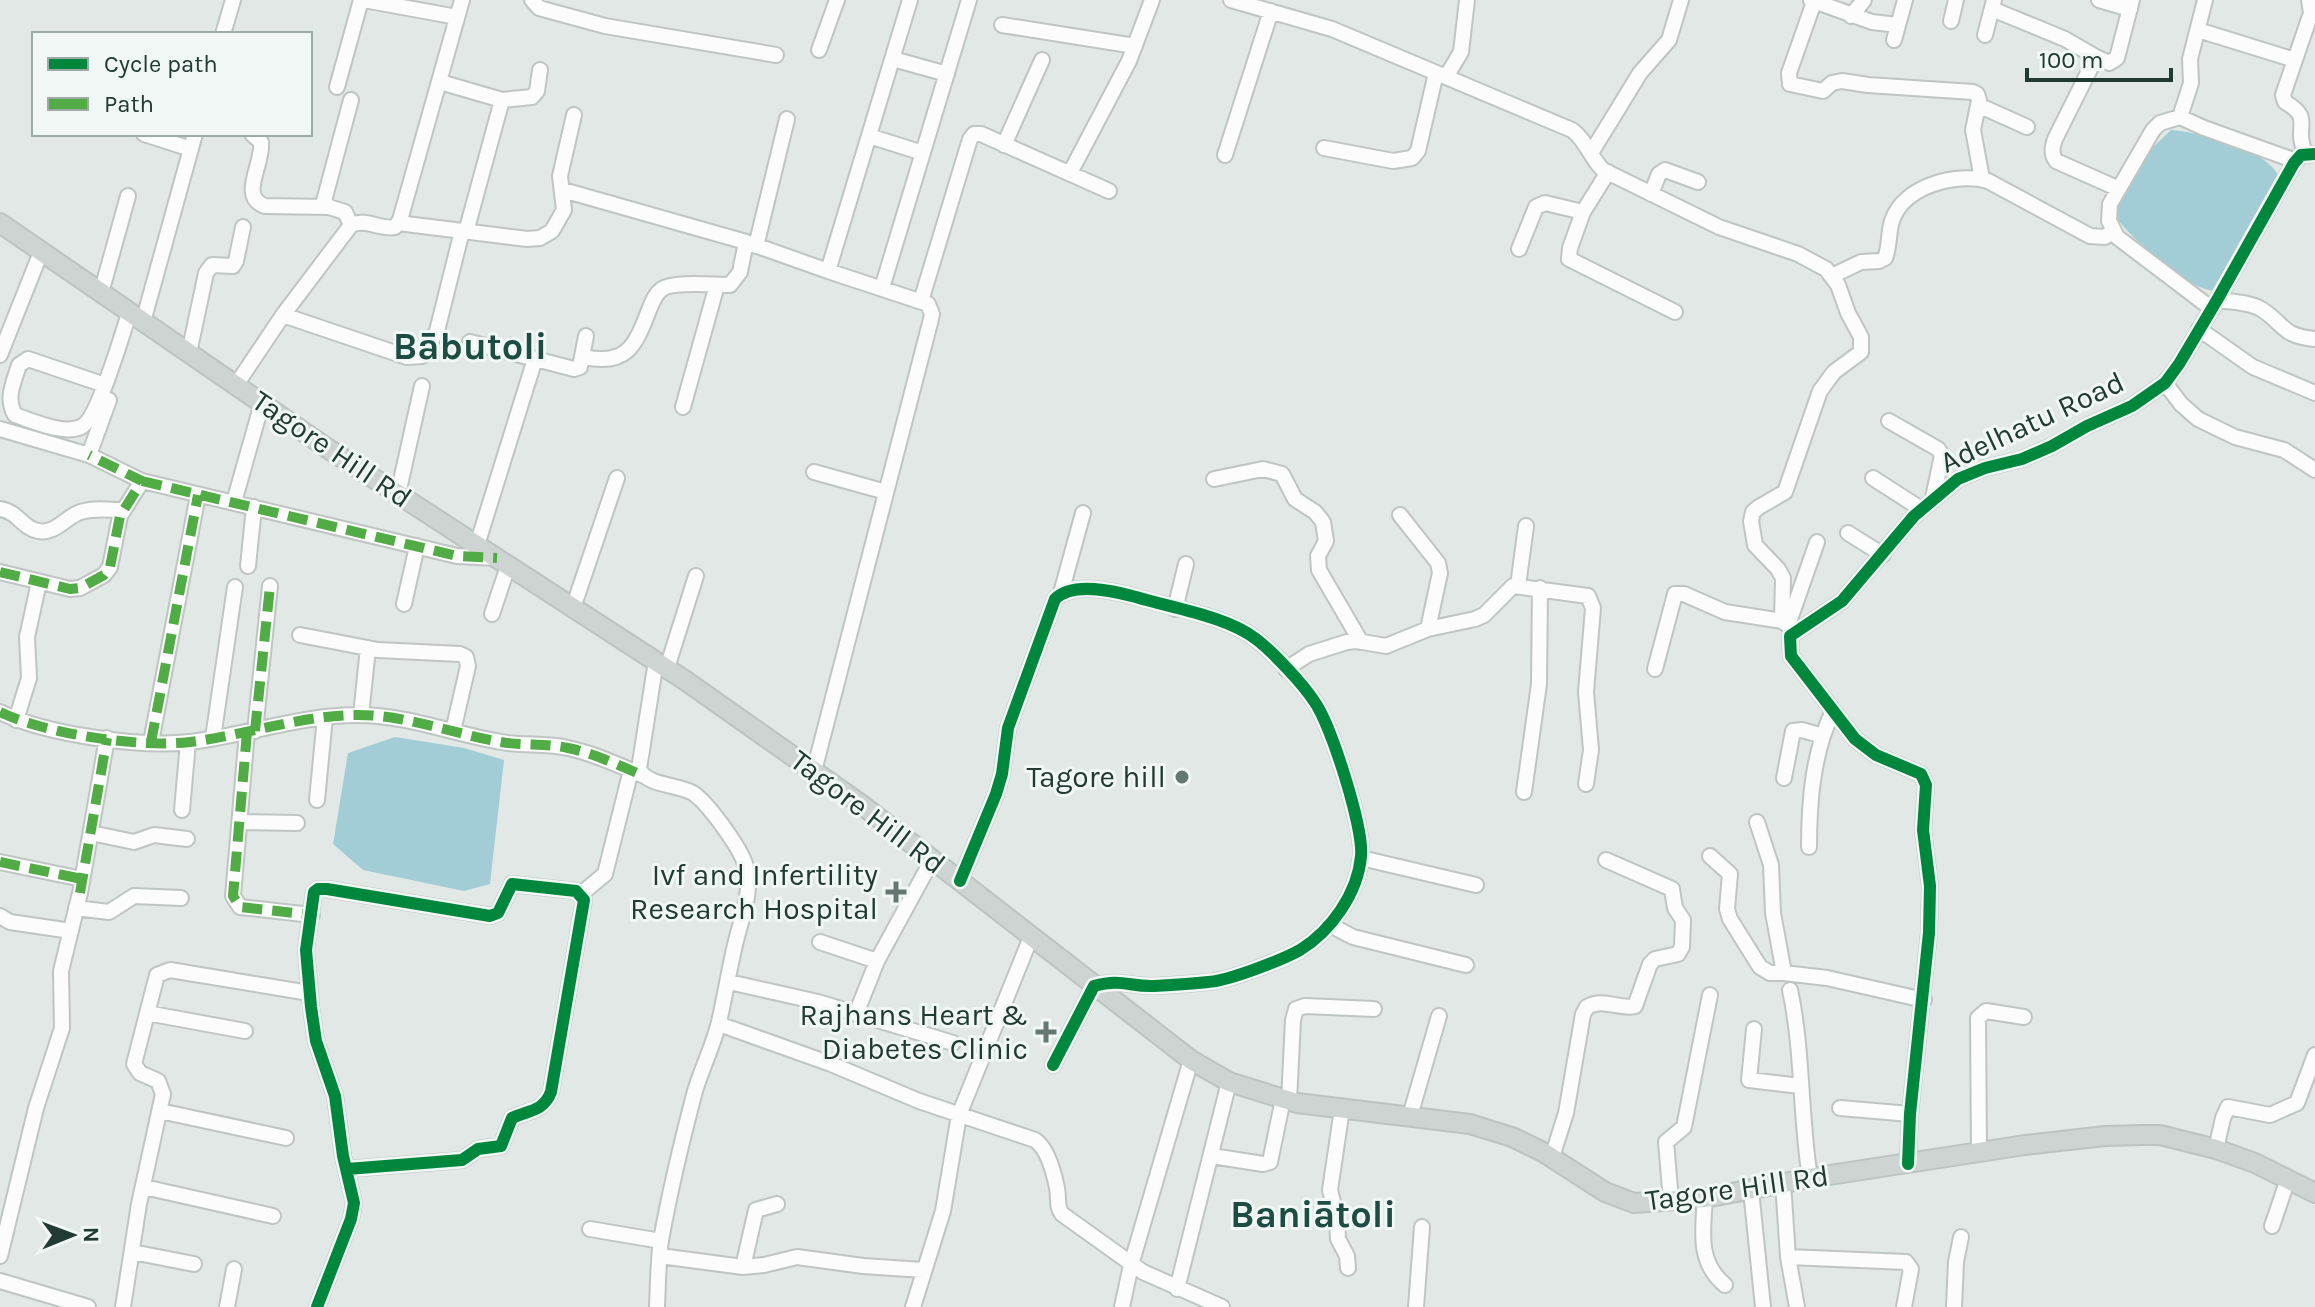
<svg xmlns="http://www.w3.org/2000/svg" width="2315" height="1307" font-family="Karla,sans-serif">
<style>
.water{fill:#a3cdd6}
.lines{fill:none;stroke-linecap:round;stroke-linejoin:round}
.minor-casing{stroke:#bfc5c2;stroke-width:18}
.major-casing{stroke:#bcc4c1;stroke-width:22}
.minor{stroke:#fbfcfb;stroke-width:14}
.major{stroke:#cdd4d2;stroke-width:18}
.quiet{stroke:#52ac45;stroke-width:10;stroke-dasharray:20 10;stroke-linecap:butt}
.cycleway-casing{stroke:#f0f7f4;stroke-width:17}
.cycleway{stroke:#00873e;stroke-width:12}
.poi-dot{fill:#657772;stroke:#f0f7f4;stroke-width:3}
.labels{text-anchor:middle;stroke-width:6;stroke-linejoin:round;paint-order:stroke}
.street-label{font-size:30px;fill:#213a34;stroke:#f0f7f4}
.poi-label{font-size:30px;fill:#213a34;stroke:#f0f7f4;text-anchor:end}
.district-label{font-size:38px;font-weight:bold;fill:#1d4c42;stroke:#f0f7f4}
</style>
<rect width="100%" height="100%" fill="#e2e8e5"/>
<path class="water" d="M2171,130C2198,132 2273,150 2280,180L2214,291C2177,285 2135,241 2112,213L2149,151Z
M395,737L464,748L504,760L490,884L464,891L363,870L333,844L348,753Z"/>
<g class="lines">
<g class="minor-casing">
<path id="minor" d="M364,0L457,17
M532,0L539,8L605,26L776,55
M1231,0L1332,29L1572,130C1586,140 1590,157 1603,170L1719,227L1798,254L1826,269L1838,285L1848,313L1861,337V352L1834,372L1820,391L1785,492L1759,507L1753,512L1751,521L1755,545L1778,569L1783,578L1782,621
M1811,0L1872,22L1898,25
M2099,0L2130,9
M2205,0L2190,59L2191,83L2180,117L2204,128L2296,161
M1814,2L1789,73L1790,84L1823,91L1832,83L1842,81L1868,85L1973,92L1977,94L1979,100L1973,130L1982,179
M1992,9L2065,39L2096,57L2055,139C2052,148 2051,153 2056,161L2119,189
M1851,16L1864,0
M1951,21L1956,0
M1002,25L1135,46
M2198,30L2295,60
M223,34L233,0
M1985,35L1994,0
M1894,40L1905,0
M819,50L837,0
M2096,57L2109,63L2117,58L2132,0
M893,59L947,74
M1446,77L1461,52L1467,0
M440,82L502,100L466,232
M337,87L361,0
M502,100L532,97L537,91L540,70
M1978,105L2027,127
M2180,117L2160,123L2153,130L2110,204L2109,221L2117,237L2212,309
M144,134L191,149
M252,134L261,142C264,163 238,197 265,206L329,207
M869,136L923,153
M1004,145L1042,60
M1324,148L1393,161L1412,158L1418,151L1436,73
M1591,153L1640,73L1669,40L1681,0
M2306,154C2292,127 2315,119 2285,102L2283,95L2311,13L2309,0
M1225,155L1271,11
M1070,173L1129,61L1152,0
M563,190L746,242L828,271
M1651,194L1659,174L1665,170L1698,182
M1583,212L1570,248L1569,259L1675,312
M398,223L527,239L540,238L552,231L564,210L560,176L574,115
M351,225L345,212L329,207L324,201L351,100
M756,246L787,119
M1519,249L1536,207L1545,203L1583,212L1608,172
M1832,276L1861,262L1879,261L1885,258C1890,246 1888,233 1892,221C1903,186 1956,172 1988,181L2090,236L2105,237L2113,231
M882,288L969,0
M101,293L128,196
M2217,300C2230,302 2250,302 2261,309C2285,324 2281,336 2315,339
M921,301L970,139L974,134H981L1109,191
M283,315L407,357L422,356L437,331L462,231
M143,322L195,134
M2199,329L2253,367L2315,393
M470,342L574,369L580,367L586,336
M189,353L206,273L212,265L233,266L236,261L243,227
M0,355L41,252
M584,357C626,366 635,347 649,310C652,303 655,294 662,289C673,281 714,285 730,285L740,272L746,242
M2165,383L2181,404L2198,419L2235,437L2284,450L2315,470
M105,385L28,359L19,365C14,382 5,398 15,415C33,421 63,435 81,427C98,420 122,334 129,314
M236,385L283,315L351,225C366,218 380,230 395,227L400,220L462,0
M683,407L717,285
M1889,421L1938,449L1942,455L1933,498
M0,429L89,455L109,400
M814,472L886,492
M1873,478L1921,509
M1214,479L1263,469L1282,474L1295,499L1315,512L1323,522L1326,541L1318,556L1319,570L1361,642
M142,481L457,556L497,558
M398,494L422,386
M234,502L262,403
M0,509C19,512 22,528 38,531C55,534 64,519 78,513C91,507 109,510 123,510
M1400,515L1438,563L1440,573L1428,629
M1848,533L1883,555
M477,545L535,359
M248,566L254,507
M0,572L70,589L80,588L104,575L110,567L120,516L142,481L89,455
M1518,586L1526,526
M1061,593L1083,513
M404,604L417,546
M573,608L617,478
M1175,609L1186,564
M492,614L508,566
M1788,625L1817,542
M300,635L378,650L460,654L466,657L468,666L453,731
M656,661L639,769C647,786 677,784 693,793C708,803 737,844 744,861C755,888 741,918 735,945C729,970 725,996 719,1022C713,1046 702,1068 695,1091C682,1140 670,1191 661,1240C658,1262 658,1285 657,1307
M667,668L696,576
M1286,669L1309,654L1347,642L1357,641L1386,646L1428,629L1475,619L1484,615L1513,586L1588,596L1593,608L1586,692L1591,750L1586,784
M1655,669L1675,594H1684L1725,612L1782,621L1790,627
M0,712C45,734 140,748 190,742C247,735 301,715 358,715C407,715 454,734 501,742C523,746 546,743 568,748C593,753 618,765 642,775
M361,715L368,648
M16,720L29,678L27,637L39,582
M255,731L270,586
M247,732L233,896L240,907L312,915
M213,738L235,587
M151,742L198,495
M814,771L930,323L932,314L928,304L828,271L910,0
M1784,778L1793,731L1802,730L1823,736
M1524,792L1539,684L1540,588
M317,800L325,717
M182,810L188,742
M239,822L297,823
M1757,822L1771,865L1773,913L1784,973L1827,978L1924,1000
M91,833L134,842L154,835L187,839
M1809,847C1809,801 1813,752 1833,711
M1710,856L1730,874L1727,909L1730,919L1760,967L1770,973H1784
M1361,858L1476,885
M0,862L82,879
M960,881L996,794L1002,774L1008,728L1055,599C1073,581 1114,591 1136,597C1172,608 1226,616 1256,639C1272,651 1303,684 1314,701C1331,724 1364,829 1361,856C1358,893 1331,931 1300,950C1282,960 1228,981 1208,982C1190,984 1172,985 1154,986C1129,987 1122,978 1094,986L1053,1065
M581,894L605,874L631,770
M76,908L109,912L134,896L181,898
M0,916L10,922L71,931
M1330,925L1353,937L1466,965
M820,942L877,961
M729,982L818,1002L953,1043
M1790,990C1803,1050 1800,1116 1810,1178
M147,1013L245,1031
M856,1014L877,961L932,860
M719,1024L831,1064L919,1101L1035,1140C1048,1149 1054,1173 1057,1188C1059,1198 1056,1206 1062,1214L1143,1272L1222,1307
M1754,1029L1749,1080L1800,1086
M1289,1101L1293,1020L1296,1009L1305,1006L1374,1009
M1840,1108L1910,1114
M1342,1109L1330,1190L1337,1218L1338,1239L1347,1256L1348,1268
M160,1111L286,1138
M1410,1116L1439,1016
M2216,1149L2223,1118L2228,1107L2270,1115L2297,1103L2315,1055
M1979,1152L1978,1018L1986,1011L2024,1017
M1212,1156L1263,1164L1270,1162L1283,1099
M1552,1157L1566,1113L1583,1014L1587,1007C1603,997 1619,1010 1635,1006L1650,964L1655,959L1678,954L1682,947L1683,920L1675,908L1672,889L1606,860
M1908,1164L1910,1114L1929,933L1930,886L1923,830L1926,785L1921,774L1876,755L1855,739L1791,656L1790,636L1842,601L1914,516L1958,479L1985,468L2022,459L2052,446L2087,426L2132,406L2165,383L2179,364L2217,300L2294,163L2301,155L2315,154
M1783,1183L1788,1257L1797,1307
M144,1187L273,1216
M1751,1190L1763,1307
M1705,1198C1703,1231 1697,1262 1725,1285
M1671,1201L1666,1142L1684,1127L1710,995
M2272,1226L2288,1179
M590,1229L661,1241
M132,1252L194,1264
M0,1256L36,1108L62,1028L61,971L80,893L107,738
M660,1256L743,1267L764,1265L797,1257L863,1266L923,1270
M1788,1257L1906,1262L1911,1269L1904,1307
M743,1267L756,1210L777,1204
M0,1281L88,1307
M1177,1289L1229,1082
M123,1307L139,1204L163,1094L158,1081L140,1073L134,1064L157,975L170,970L309,993
M227,1307L234,1269
M317,1307L351,1219L354,1203L343,1156L335,1096L316,1041L311,1007L306,950L314,892L318,889H327L490,916L498,913L512,884L576,891L584,900L551,1092C543,1112 529,1110 512,1118L501,1146L478,1149L462,1160L347,1169
M913,1307L943,1211L959,1115L1031,937
M1122,1307L1131,1265L1191,1060
M1416,1307L1422,1227
M1954,1307L1956,1262L1961,1237"/>
</g>
<g class="major-casing">
<path id="major" d="M0,223L327,448L686,681L862,805L1191,1060L1229,1082L1297,1103L1470,1124L1512,1137L1543,1152L1605,1192L1634,1203L1705,1198L1810,1178L2025,1145L2105,1136L2143,1135H2160L2216,1149L2255,1163L2315,1193"/>
</g>
<use href="#minor" class="minor"/>
<use href="#major" class="major"/>
<path class="quiet" d="M142,481L457,556L497,558
M0,572L70,589L80,588L104,575L110,567L120,516L142,481L89,455
M0,712C45,734 140,748 190,742C247,735 301,715 358,715C407,715 454,734 501,742C523,746 546,743 568,748C593,753 618,765 642,775
M255,731L270,586
M247,732L233,896L240,907L312,915
M151,742L198,495
M0,862L82,879
M80,893L107,738"/>
<g class="cycleway-casing">
<path id="cycleway" d="M960,881L996,794L1002,774L1008,728L1055,599C1073,581 1114,591 1136,597C1172,608 1226,616 1256,639C1272,651 1303,684 1314,701C1331,724 1364,829 1361,856C1358,893 1331,931 1300,950C1282,960 1228,981 1208,982C1190,984 1172,985 1154,986C1129,987 1122,978 1094,986L1053,1065
M1908,1164L1910,1114L1929,933L1930,886L1923,830L1926,785L1921,774L1876,755L1855,739L1791,656L1790,636L1842,601L1914,516L1958,479L1985,468L2022,459L2052,446L2087,426L2132,406L2165,383L2179,364L2217,300L2294,163L2301,155L2315,154
M317,1307L351,1219L354,1203L343,1156L335,1096L316,1041L311,1007L306,950L314,892L318,889H327L490,916L498,913L512,884L576,891L584,900L551,1092C543,1112 529,1110 512,1118L501,1146L478,1149L462,1160L347,1169"/>
</g>
<use href="#cycleway" class="cycleway"/>
</g>
<g class="poi-dot">
<circle cx="1182" cy="777" r="8"/>
<path d="M892 880h8v8h8v8h-8v8h-8v-8h-8v-8h8z"/>
<path d="M1042 1020h8v8h8v8h-8v8h-8v-8h-8v-8h8z"/>
</g>
<g class="labels">
<g class="street-label">
<text transform="translate(2032 422) rotate(-25)" y="10">Adelhatu Road</text>
<text transform="translate(332 449) rotate(34)" y="10">Tagore Hill Rd</text>
<text transform="translate(868 812) rotate(37)" y="10">Tagore Hill Rd</text>
<text transform="translate(1737 1188) rotate(-8)" y="10">Tagore Hill Rd</text>
</g>
<g class="poi-label">
<text x="1166" y="787">Tagore hill</text>
<text x="878" y="885">Ivf and Infertility<tspan x="878" dy="34">Research Hospital</tspan></text>
<text x="1028" y="1025">Rajhans Heart &amp;<tspan x="1028" dy="34">Diabetes Clinic</tspan></text>
</g>
<g class="district-label">
<text x="470" y="359">Bābutoli</text>
<text x="1313" y="1227">Baniātoli</text>
</g>
</g>
<rect x="32" y="32" width="280" height="104" fill="#f0f7f4" stroke="#9daba7" stroke-width="2"/>
<rect x="48" y="58" width="40" height="12" fill="#00873e" stroke="#9daba7" stroke-width="2"/>
<text x="104" y="72" font-size="24" fill="#213a34">Cycle path</text>
<rect x="48" y="98" width="40" height="12" fill="#52ac45" stroke="#9daba7" stroke-width="2"/>
<text x="104" y="112" font-size="24" fill="#213a34">Path</text>
<g transform="translate(72 1235) rotate(89)" stroke="#f0f7f4" stroke-width="6" paint-order="stroke">
<path d="M0-6L14 30L0 20L-14 30Z" fill="#213a34"/>
<text y="-12" font-size="22" font-weight="bold" text-anchor="middle" fill="#213a34">N</text>
</g>
<path d="M2027 68v12h144v-12" fill="none" stroke="#213a34" stroke-width="4"/>
<text x="2039" y="68" font-size="24" fill="#213a34" stroke="#f0f7f4" stroke-width="6" paint-order="stroke">100 m</text>
</svg>
